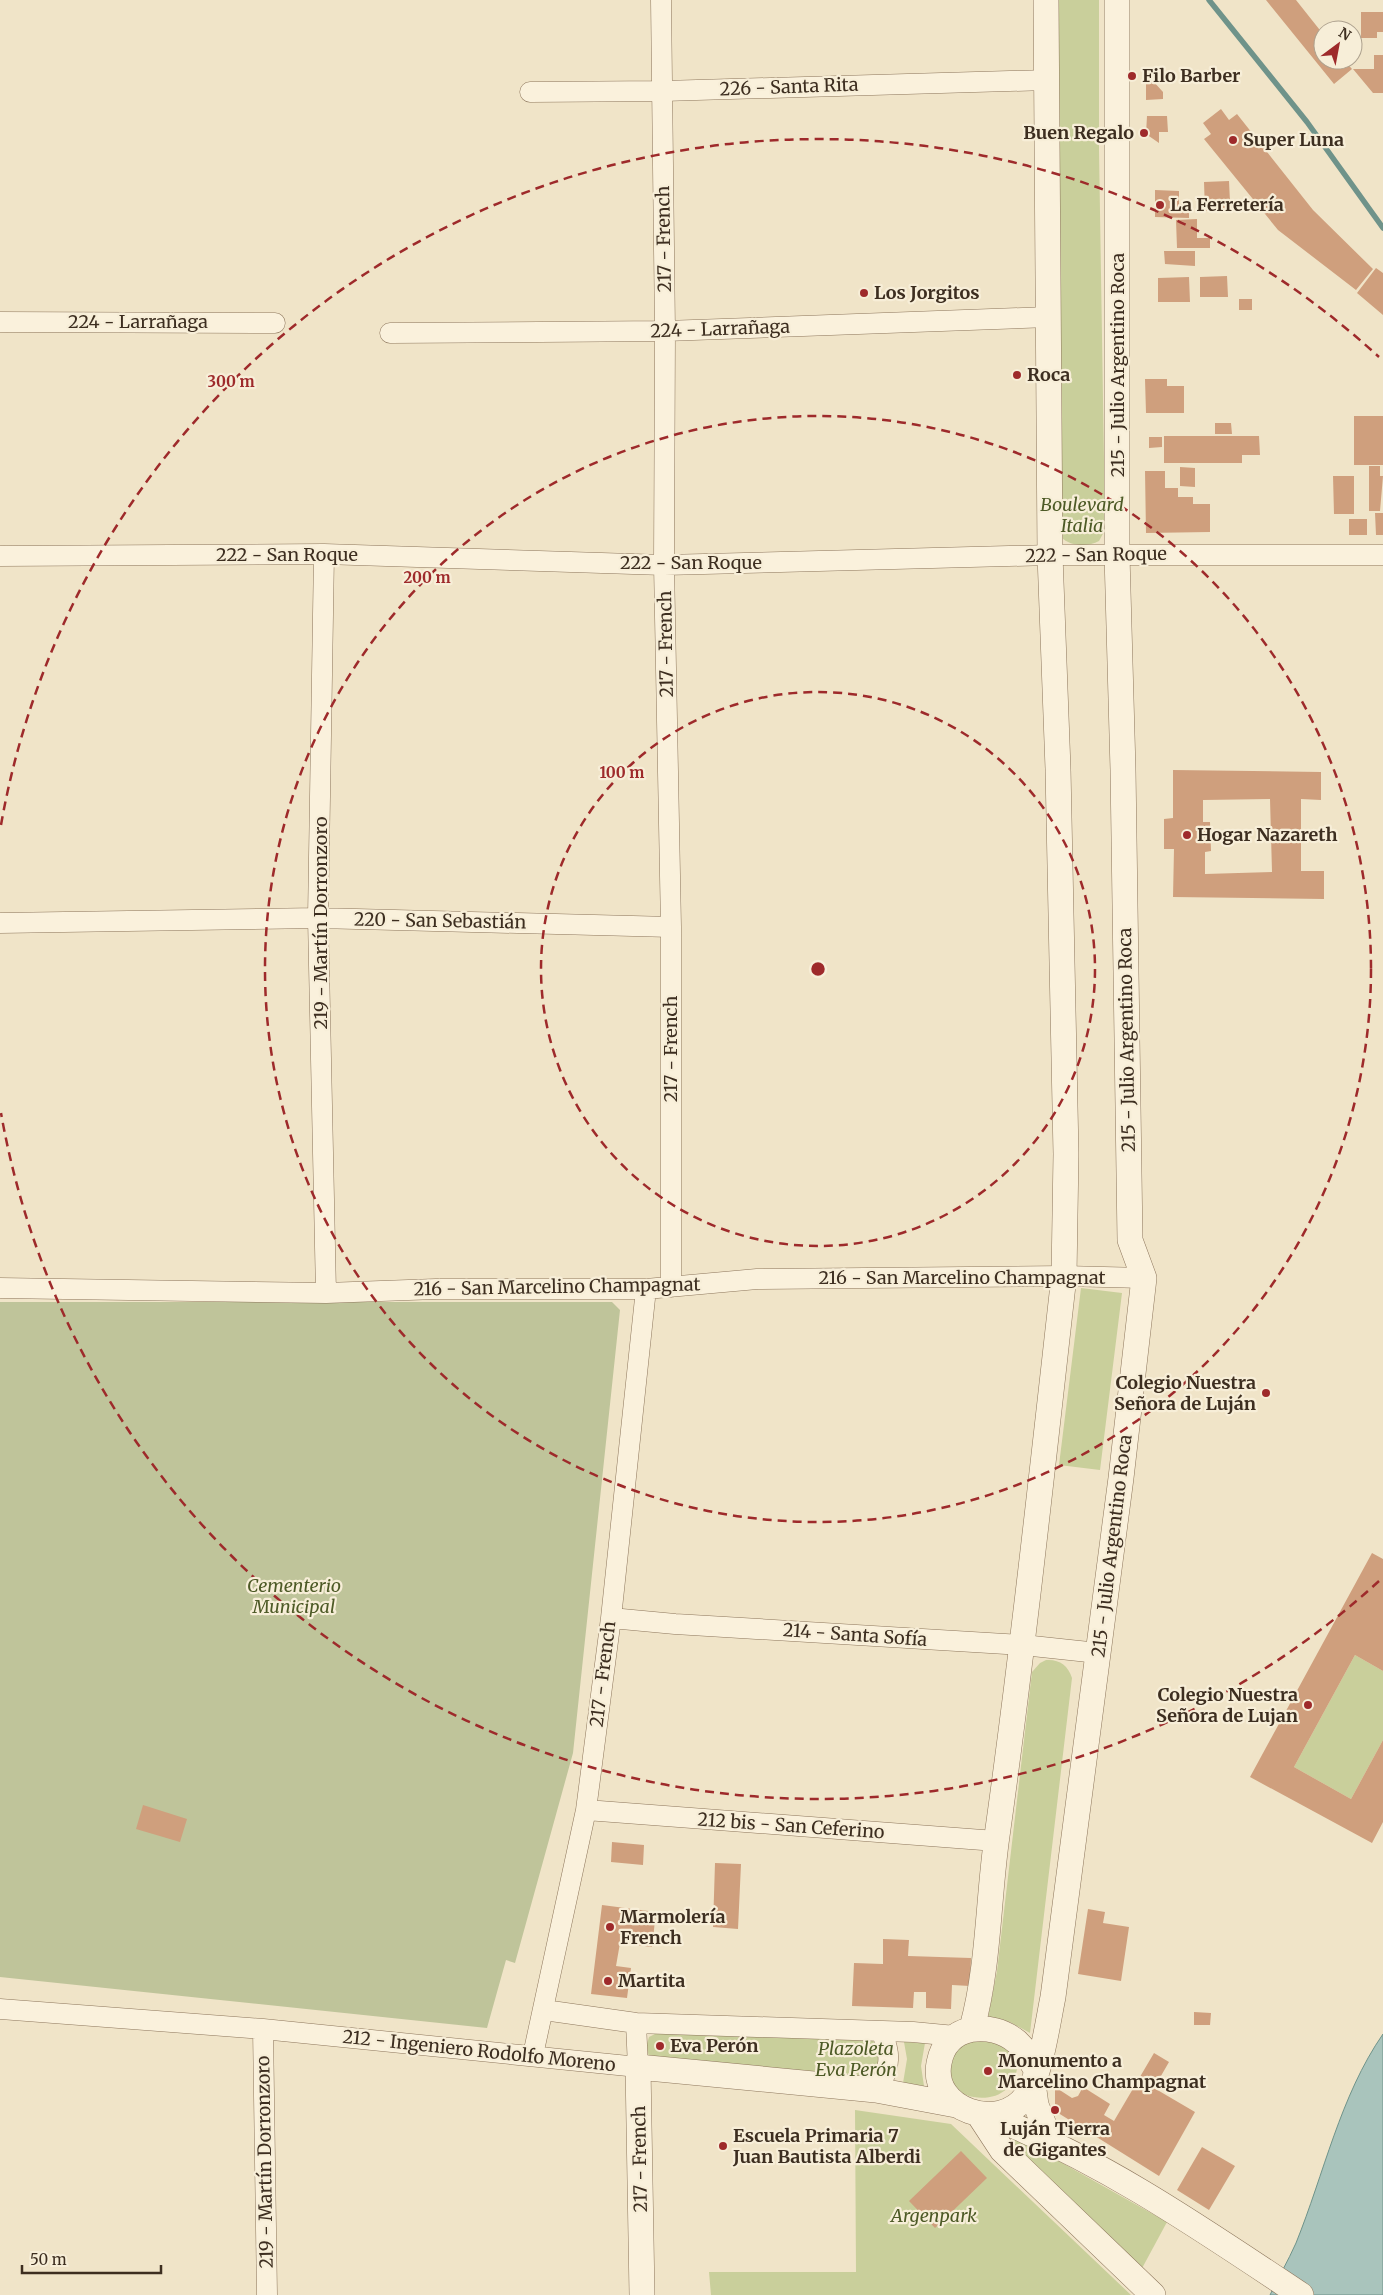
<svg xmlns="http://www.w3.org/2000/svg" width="1383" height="2295" font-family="Merriweather,serif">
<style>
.green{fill:#c9cf9b}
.cemetery{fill:#bfc49a}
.water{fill:#a9c4bc;stroke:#6f938a}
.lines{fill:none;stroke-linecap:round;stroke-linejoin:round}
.stream{stroke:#6f938a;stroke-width:5.5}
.building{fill:#cf9f7d;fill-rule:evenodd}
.minor-casing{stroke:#8d765c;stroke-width:21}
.tertiary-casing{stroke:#8d765c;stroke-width:26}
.minor{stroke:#faf1dc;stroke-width:20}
.tertiary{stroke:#faf1dc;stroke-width:25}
.ring{fill:none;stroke:#9e2a2b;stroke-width:2.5;stroke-dasharray:9 6}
.poi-dot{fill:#9e2a2b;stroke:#f7eed8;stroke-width:2}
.labels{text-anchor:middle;stroke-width:4.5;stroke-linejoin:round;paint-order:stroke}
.poi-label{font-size:18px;font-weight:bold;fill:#3d2e20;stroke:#f7eed8;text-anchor:start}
.street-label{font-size:18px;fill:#3d2e20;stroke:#f7eed8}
.park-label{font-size:18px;font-style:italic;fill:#4d5a26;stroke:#f7eed8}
.centre{fill:#9e2a2b;stroke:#f7eed8;stroke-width:2.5}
.ring-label{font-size:15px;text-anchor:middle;font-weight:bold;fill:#9e2a2b;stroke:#f7eed8;stroke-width:4.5;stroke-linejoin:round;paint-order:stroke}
</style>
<rect width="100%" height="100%" fill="#f0e4c8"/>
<path class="green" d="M1053,0H1099V150L1105,523V530L1099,541C1088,547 1071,547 1061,537Z
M1081,1288L1122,1293L1100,1470L1059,1465Z
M1355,1655L1383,1671V1740L1351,1799L1294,1767Z
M1046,1660C1059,1659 1068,1665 1072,1678L1030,2033L1010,2022L988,2017L997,1971L1032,1672L1040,1663Z
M657,2033L857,2038L873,2041L882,2049L876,2078L649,2056L646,2047L649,2037Z
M969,2041H995L1017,2056C1022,2098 978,2109 950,2086V2051Z
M904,2042L925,2043L921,2066L924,2086L903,2083L907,2059Z
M855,2110L951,2124L1131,2295H711L709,2272H856Z
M1016,2137L1167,2222L1140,2272L1010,2144Z"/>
<path class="cemetery" d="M0,1302H612L620,1310L573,1753L515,1963L506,1960L487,2028L0,1977Z"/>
<path class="water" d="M1383,2034V2295H1270C1278,2278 1288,2261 1296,2243C1324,2174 1340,2096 1383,2034Z"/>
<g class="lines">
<path class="stream" d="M1209,0L1307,122L1383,228"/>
</g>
<path class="building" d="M1266,0H1296L1323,34V60H1344L1352,69L1334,84Z
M1361,12H1383V32H1377V38H1361Z
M1374,55H1383V93H1373L1353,69H1374Z
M1146,81H1153L1163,92V99L1146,100Z
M1221,109L1229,120L1237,114L1313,210L1373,269L1356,290L1278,230L1204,139L1211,134L1203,123Z
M1147,116H1167L1168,132H1159V143L1146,134Z
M1229,181L1230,202H1244V210L1205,211L1204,182Z
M1155,190L1179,191V204H1189V218L1155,217Z
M1197,219V238H1210V248H1177L1176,220Z
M1164,251H1195V266L1165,264Z
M1376,268L1383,273V315L1357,293Z
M1227,276L1228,297H1200V277Z
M1189,277L1190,302H1158V278Z
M1239,299H1252V310H1239Z
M1145,379H1167V386H1184V413H1146Z
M1354,416H1383V465H1354Z
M1215,423H1231L1232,434H1215Z
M1164,436H1259L1260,455H1242V463H1164Z
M1149,437H1162V447L1149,448Z
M1369,466H1380V476H1383L1380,511H1369Z
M1180,467L1195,468V487L1180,486Z
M1145,471H1165V488H1178V497H1193V504H1210V532L1146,533Z
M1333,476H1354V514H1334Z
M1375,513H1383V535H1376Z
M1349,519H1367V535H1349Z
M1173,770L1321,772V800L1301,799V871H1324V899L1173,897L1174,849H1164V819L1173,818ZM1270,799L1272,872L1205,874V852L1211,851L1210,822H1203V800Z
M1372,1553L1383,1559V1671L1355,1655L1294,1767L1351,1799L1383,1740V1822L1372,1843L1250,1777Z
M143,1805L187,1819L180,1842L136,1829Z
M612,1842L644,1845L643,1865L611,1862Z
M715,1863L741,1864L738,1929L713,1927Z
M602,1905L656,1912L652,1947L620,1943L616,1966L631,1968L627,1998L591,1994Z
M1088,1909L1105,1912L1103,1923L1129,1927L1121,1981L1078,1974Z
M883,1939L909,1940L908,1956L971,1958L970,1986L952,1985L951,2009L926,2008V1992H914L913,2008L852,2006L854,1963L883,1964Z
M1194,2012L1211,2013L1210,2025H1194Z
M1154,2053L1169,2062L1154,2088L1195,2112L1159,2176L1055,2111V2087L1072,2098L1078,2096L1083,2087L1110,2104L1104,2115L1114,2121Z
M1202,2147L1235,2166L1209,2210L1177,2190Z
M961,2151L987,2178L935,2228L909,2201Z"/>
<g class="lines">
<g class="minor-casing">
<path id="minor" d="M661,0L665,331L664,565L671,927V1287
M530,92L663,91L1047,80
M0,322L275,323
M390,333L665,331L1049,317
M324,554L318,918L326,1293
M0,556L324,554L664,565L1050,555H1383
M0,923L318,918L671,927
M0,1288L326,1293L436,1289H646L757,1279L1064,1276L1144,1278
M611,1618L675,1624L1023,1645L1098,1653
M586,1810L996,1841
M0,2009L263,2029L638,2067L636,2023
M544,2010L636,2023L913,2032L955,2036
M263,2029L267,2295
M533,2055L586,1810L611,1618L646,1289
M876,2090C891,2071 892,2053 881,2032"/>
</g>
<g class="tertiary-casing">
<path id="tertiary" d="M972,2028C989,1966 988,1899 997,1836C1023,1650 1043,1463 1064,1276L1066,1154L1058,769L1050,555L1046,0
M1036,2070C1031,2060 1026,2050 1017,2042C991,2020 946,2024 939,2063C930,2110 1000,2133 1026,2096C1040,2078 1048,2021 1053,1997L1121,1478L1144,1278L1130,1240L1123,770L1117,555V0
M1033,2083L1036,2105L1050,2140
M979,2115L1002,2150L1153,2295
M990,2116C1102,2160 1202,2229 1301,2295
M642,2295L638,2067L876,2090L956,2105"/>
</g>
<use href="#minor" class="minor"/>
<use href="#tertiary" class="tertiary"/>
</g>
<g class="ring">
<circle cx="818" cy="969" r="277"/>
<circle cx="818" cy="969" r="553"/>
<path d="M1379 1581A830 830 0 0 1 1 1113M1 825A830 830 0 0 1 1379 357"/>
</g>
<g class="poi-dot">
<circle cx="1132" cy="76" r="5"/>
<circle cx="1144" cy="133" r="5"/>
<circle cx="1233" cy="140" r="5"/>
<circle cx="1160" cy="205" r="5"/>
<circle cx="864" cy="293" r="5"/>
<circle cx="1017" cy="375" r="5"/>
<circle cx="1187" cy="835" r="5"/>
<circle cx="1266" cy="1393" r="5"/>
<circle cx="1308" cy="1705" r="5"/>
<circle cx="610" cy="1927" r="5"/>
<circle cx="608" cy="1981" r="5"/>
<circle cx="660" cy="2046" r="5"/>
<circle cx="988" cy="2071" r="5"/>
<circle cx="1055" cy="2110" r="5"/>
<circle cx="723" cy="2146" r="5"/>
</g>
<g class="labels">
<g class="poi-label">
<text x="1142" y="82">Filo Barber</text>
<text x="1134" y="139" text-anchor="end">Buen Regalo</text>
<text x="1243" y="146">Super Luna</text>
<text x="1170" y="211">La Ferretería</text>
<text x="874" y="299">Los Jorgitos</text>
<text x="1027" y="381">Roca</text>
<text x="1197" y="841">Hogar Nazareth</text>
<text x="1256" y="1389" text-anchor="end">Colegio Nuestra<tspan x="1256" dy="21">Señora de Luján</tspan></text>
<text x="1298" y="1701" text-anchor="end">Colegio Nuestra<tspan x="1298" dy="21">Señora de Lujan</tspan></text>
<text x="620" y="1923">Marmolería<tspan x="620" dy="21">French</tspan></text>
<text x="618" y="1987">Martita</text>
<text x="670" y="2052">Eva Perón</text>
<text x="998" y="2067">Monumento a<tspan x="998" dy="21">Marcelino Champagnat</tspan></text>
<text x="1055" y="2135" text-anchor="middle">Luján Tierra<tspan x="1055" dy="21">de Gigantes</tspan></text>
<text x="733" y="2142">Escuela Primaria 7<tspan x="733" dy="21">Juan Bautista Alberdi</tspan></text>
</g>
<g class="street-label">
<text transform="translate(789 87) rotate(-2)" y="6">226 - Santa Rita</text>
<text transform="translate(664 239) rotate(-91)" y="6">217 - French</text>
<text x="138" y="328">224 - Larrañaga</text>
<text transform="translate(720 329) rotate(-2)" y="6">224 - Larrañaga</text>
<text transform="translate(1118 365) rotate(-90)" y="6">215 - Julio Argentino Roca</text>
<text x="287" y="561">222 - San Roque</text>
<text transform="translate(1096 555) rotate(-1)" y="6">222 - San Roque</text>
<text x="691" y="569">222 - San Roque</text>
<text transform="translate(666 644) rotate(-91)" y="6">217 - French</text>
<text transform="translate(440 921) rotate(1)" y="6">220 - San Sebastián</text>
<text transform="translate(321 923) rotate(-90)" y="6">219 - Martín Dorronzoro</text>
<text transform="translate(1127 1040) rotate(-91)" y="6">215 - Julio Argentino Roca</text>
<text transform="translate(671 1049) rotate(-90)" y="6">217 - French</text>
<text x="962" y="1284">216 - San Marcelino Champagnat</text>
<text transform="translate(557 1287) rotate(-1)" y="6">216 - San Marcelino Champagnat</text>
<text transform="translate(1112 1546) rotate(-83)" y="6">215 - Julio Argentino Roca</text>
<text transform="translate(855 1635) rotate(4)" y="6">214 - Santa Sofía</text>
<text transform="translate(603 1674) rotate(-83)" y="6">217 - French</text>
<text transform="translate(791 1826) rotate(4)" y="6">212 bis - San Ceferino</text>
<text transform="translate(479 2051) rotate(6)" y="6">212 - Ingeniero Rodolfo Moreno</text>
<text transform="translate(640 2159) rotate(-91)" y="6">217 - French</text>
<text transform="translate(265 2162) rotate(-91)" y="6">219 - Martín Dorronzoro</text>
</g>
<g class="park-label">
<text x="1082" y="511">Boulevard<tspan x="1082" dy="21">Italia</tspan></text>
<text x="294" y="1592">Cementerio<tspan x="294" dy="21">Municipal</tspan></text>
<text x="856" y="2055">Plazoleta<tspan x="856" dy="21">Eva Perón</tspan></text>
<text x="934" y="2222">Argenpark</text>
</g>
</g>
<circle cx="818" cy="969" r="8" class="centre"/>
<g class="ring-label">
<text x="231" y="387">300 m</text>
<text x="427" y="583">200 m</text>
<text x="622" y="778">100 m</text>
</g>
<g transform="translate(1338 45) rotate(32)"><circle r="24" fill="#f7eed8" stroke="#ada18e"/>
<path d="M0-4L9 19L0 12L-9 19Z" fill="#9e2a2b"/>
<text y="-8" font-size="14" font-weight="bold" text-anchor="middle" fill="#3d2e20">N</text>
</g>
<path d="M22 2265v8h139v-8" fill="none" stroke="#3d2e20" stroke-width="2.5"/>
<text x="30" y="2265" font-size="15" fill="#3d2e20" stroke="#f7eed8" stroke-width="4" paint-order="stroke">50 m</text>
</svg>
